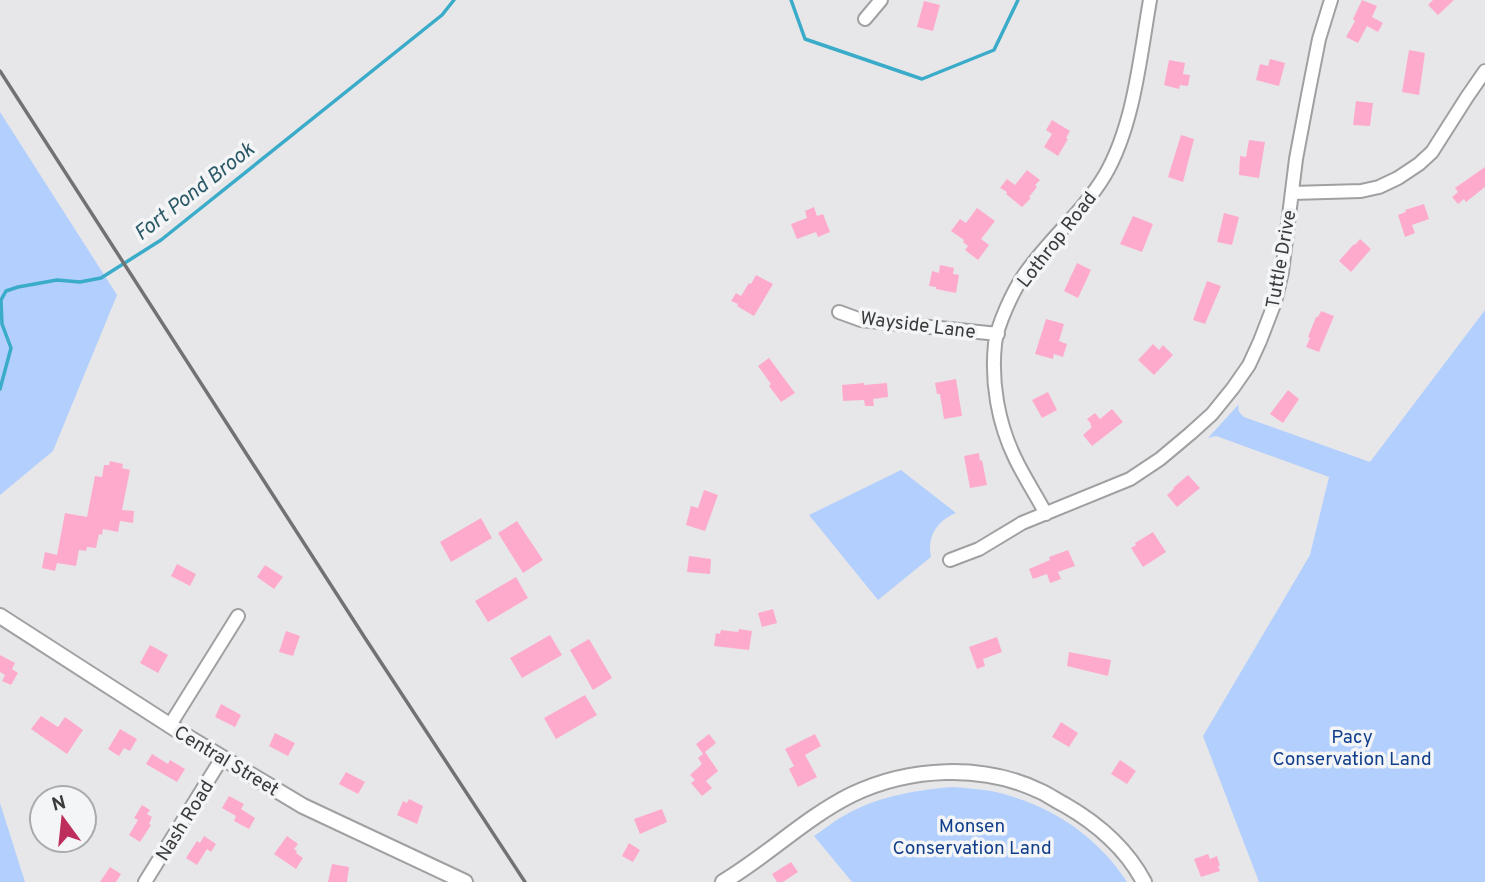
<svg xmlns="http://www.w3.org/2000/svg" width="1485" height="882" font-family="Overpass,sans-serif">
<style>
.green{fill:#b3cffd}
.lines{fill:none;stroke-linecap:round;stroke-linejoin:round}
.stream{stroke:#3aacc9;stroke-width:3.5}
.building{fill:#feaacd}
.minor-casing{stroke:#9fa0a1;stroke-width:16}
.tertiary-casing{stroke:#9fa0a1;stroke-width:18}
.minor{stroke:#fff;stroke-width:12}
.tertiary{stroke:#fff;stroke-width:14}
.rail{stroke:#727274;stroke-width:3.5}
.labels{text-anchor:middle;stroke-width:7;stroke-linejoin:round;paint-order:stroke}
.street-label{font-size:19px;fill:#3b3b3c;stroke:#f4f5f6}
.park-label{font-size:19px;fill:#123f8c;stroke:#f4f5f6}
.water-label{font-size:21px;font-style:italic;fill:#2b5967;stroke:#f4f5f6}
</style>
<rect width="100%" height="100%" fill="#e7e7e9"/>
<path class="green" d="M0,112L117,295L53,451L0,495Z
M1485,310V882H1259L1203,736L1310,555L1329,477L1216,436L1208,438L1239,404C1237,410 1239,413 1244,417L1370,462Z
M901,470L956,513C937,521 927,536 931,557L878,600L809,515Z
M953,787C966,788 979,789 991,791C1047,803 1096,834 1127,882H852L814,836C825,829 835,820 847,814C880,796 916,790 953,787Z
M0,803L25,882H0Z"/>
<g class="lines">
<path class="stream" d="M791,0L805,39L922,79L994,50L1018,0
M0,389L11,348L2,324L1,300L6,291L18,287L57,280L80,282L101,278L161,240L442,15L454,0"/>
</g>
<path class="building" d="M1362,0L1377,6L1372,17L1383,23L1378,32L1367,26L1358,43L1346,37L1355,21L1353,19Z
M1433,0H1454L1438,15L1428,5Z
M924,1L940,5L933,31L917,27Z
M1409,50L1425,53L1419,95L1402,92Z
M1270,59L1285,63L1279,86L1256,80L1260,64L1268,66Z
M1169,60L1185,63L1183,74L1190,75L1188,86L1180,85L1179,89L1164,85Z
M1356,101L1373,103L1370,126L1353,125Z
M1052,120L1070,131L1066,138L1068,139L1058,156L1044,147L1052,134L1046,130Z
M1181,135L1194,139L1183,182L1168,177Z
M1249,140L1265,142L1259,178L1239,175L1240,156L1246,157Z
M1485,167V187L1466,202L1464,199L1458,204L1452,197L1458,192L1455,188Z
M1027,170L1040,180L1035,185L1037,187L1029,197L1031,198L1022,207L1006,194L1007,192L1000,188L1007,179L1015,185Z
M1424,204L1429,219L1412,225L1415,233L1405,237L1398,215L1406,212L1405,210Z
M814,207L817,216L823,214L830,232L818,237L816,232L797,239L791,224L807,218L805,211Z
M977,208L995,221L981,239L989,245L978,260L965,250L968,246L963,242L964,240L951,231L960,219L966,223Z
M1224,213L1239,217L1232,245L1217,242Z
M1133,216L1153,224L1142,252L1120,244Z
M1360,239L1371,249L1351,272L1339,261L1354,244L1355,245Z
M1077,263L1091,270L1078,298L1064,291Z
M940,265L954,268L953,274L959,275L956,293L936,289V287L929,286L932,271L939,273Z
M756,275L773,284L754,316L737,306L738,304L731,301L736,293L741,296L749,283L751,284Z
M1207,281L1221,286L1205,324L1193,320Z
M1321,311L1334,316L1319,352L1306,347L1310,338L1308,337L1316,317H1318Z
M1046,319L1064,324L1059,341L1067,344L1063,357L1054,354L1053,359L1035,354Z
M1153,344L1159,350L1163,345L1173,355L1154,375L1138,360Z
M769,358L795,393L781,402L769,386L771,384L758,366Z
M956,379L962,416L944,419L940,394H937L935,383Z
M864,383V385L887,383L888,397L873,399L874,406H865L864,400L843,401L842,385Z
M1288,390L1299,399L1283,423L1270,414Z
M1048,392L1057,410L1042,418L1032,400Z
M1112,409L1123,422L1092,446L1083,435L1092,427L1090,425L1091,424L1087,419L1095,413L1100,419Z
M979,453L980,461L982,460L987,485L970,488L964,456Z
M110,461L123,464L122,468L130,470L122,510L134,511L133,523L120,521L118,532L103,529L102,535L99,534L96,548L87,547L86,551L79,550L76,566L57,563L55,571L42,568L45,552L57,555L65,513L87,517L95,476L102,477L104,465H109Z
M1188,475L1200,488L1177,507L1167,495L1174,489L1173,488Z
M704,490L718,495L705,531L686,525L691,506L698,508Z
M481,518L492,538L451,562L440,542Z
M517,521L543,560L523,573L498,533Z
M1153,532L1166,552L1143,567L1131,548L1136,545L1135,543Z
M1068,550L1075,566L1058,572L1061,579L1050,583L1047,574L1033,579L1029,569L1050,560L1049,557Z
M689,556L711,559L710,574L687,572Z
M177,564L196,574L190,586L171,576Z
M265,565L283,577L274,589L257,577Z
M516,577L528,598L488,622L475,601Z
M773,609L777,623L762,627L758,613Z
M739,629L752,631L749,650L714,646L716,633L720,634L721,630L738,632Z
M286,631L300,636L293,656L279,652Z
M550,635L562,655L522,678L510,658Z
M997,637L1002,652L983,659L985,666L977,669L969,647Z
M589,639L612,678L593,690L570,650Z
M150,645L168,655L158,673L140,663Z
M1069,652L1111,660L1108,676L1067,666Z
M0,655L15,663L12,669L18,673L11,685L2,681L5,675L0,672Z
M585,695L597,715L556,739L544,718Z
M221,704L241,715L235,727L215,717Z
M41,716L58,727L65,717L83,730L67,754L31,729Z
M1061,722L1078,733L1069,747L1052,737Z
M120,729L137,739L130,751L124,748L119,756L108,749Z
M275,733L295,743L288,756L269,746Z
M709,734L716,743L705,752L718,771L706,781L712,788L702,796L691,783L695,780L690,775L702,764L698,758L703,754L696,744Z
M815,734L821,746L805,755L817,777L798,787L789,769L794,766L785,749Z
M152,754L168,764L170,760L185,769L177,782L146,764Z
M1120,760L1136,771L1127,784L1111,774Z
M346,772L365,782L358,794L339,784Z
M229,796L244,804L241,809L255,818L249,829L234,821L236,816L222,808Z
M409,799L423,806L417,824L397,815L403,801L407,803Z
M142,805L150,810L147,814L152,817L149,824L151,825L140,842L129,835L138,820L134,818Z
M662,809L667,822L640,834L634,819Z
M204,836L216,844L211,852L207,849L197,865L186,858L197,841L200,843Z
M287,836L298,844L294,849L297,851L296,853L303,858L296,869L274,854Z
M629,843L640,850L633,862L622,856Z
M1208,854L1210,859L1217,856L1220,866H1218L1220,871L1201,877L1194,859Z
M791,862L798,872L783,882H777L772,874Z
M332,864L349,867L347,882H328Z
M110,867L121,874L116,882H100Z"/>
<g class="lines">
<g class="minor-casing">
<path id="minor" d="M865,19L881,0
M1292,193L1361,191L1379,187L1398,178L1419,164L1432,152L1467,97L1485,71
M839,312L861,320L998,334
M1046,514C1036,495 1024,477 1015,458C998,423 991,382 995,344C997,325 1013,291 1024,275C1048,240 1083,212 1105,175C1134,125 1140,57 1150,0
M950,560L979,549L1022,523L1130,479L1160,459L1191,433L1212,414L1233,388L1249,365L1260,341L1275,302L1282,272L1296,159L1308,95L1319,39L1331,0
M170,725L238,616
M145,882L222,758"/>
</g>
<g class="tertiary-casing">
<path id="tertiary" d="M0,616L191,739L303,806L465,882
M723,882C767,856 805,818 851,795C909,767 983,763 1042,792C1050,796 1057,801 1065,805C1098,824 1126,848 1144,882"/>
</g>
<use href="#minor" class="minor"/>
<use href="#tertiary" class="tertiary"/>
<path class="rail" d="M0,71L365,638L525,882"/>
</g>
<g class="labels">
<g class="street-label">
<text transform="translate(1056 239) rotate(-52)" y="7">Lothrop Road</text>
<text transform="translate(1280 259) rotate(-80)" y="7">Tuttle Drive</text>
<text transform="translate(918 324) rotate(7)" y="7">Wayside Lane</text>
<text transform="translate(227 760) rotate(31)" y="7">Central Street</text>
<text transform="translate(184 820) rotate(-58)" y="7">Nash Road</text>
</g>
<g class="park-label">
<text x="1352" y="743">Pacy<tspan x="1352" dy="22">Conservation Land</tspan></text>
<text x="972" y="832">Monsen<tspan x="972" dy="22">Conservation Land</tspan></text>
</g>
<g class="water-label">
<text transform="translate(194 191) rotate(-38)" y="7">Fort Pond Brook</text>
</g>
</g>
<g transform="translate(63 819) rotate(345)"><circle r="33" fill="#f4f5f6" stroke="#aaabac" stroke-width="2"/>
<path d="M0-5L12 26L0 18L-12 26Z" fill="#bd2e5c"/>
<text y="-10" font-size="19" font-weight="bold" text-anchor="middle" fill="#3b3b3c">N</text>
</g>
</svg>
